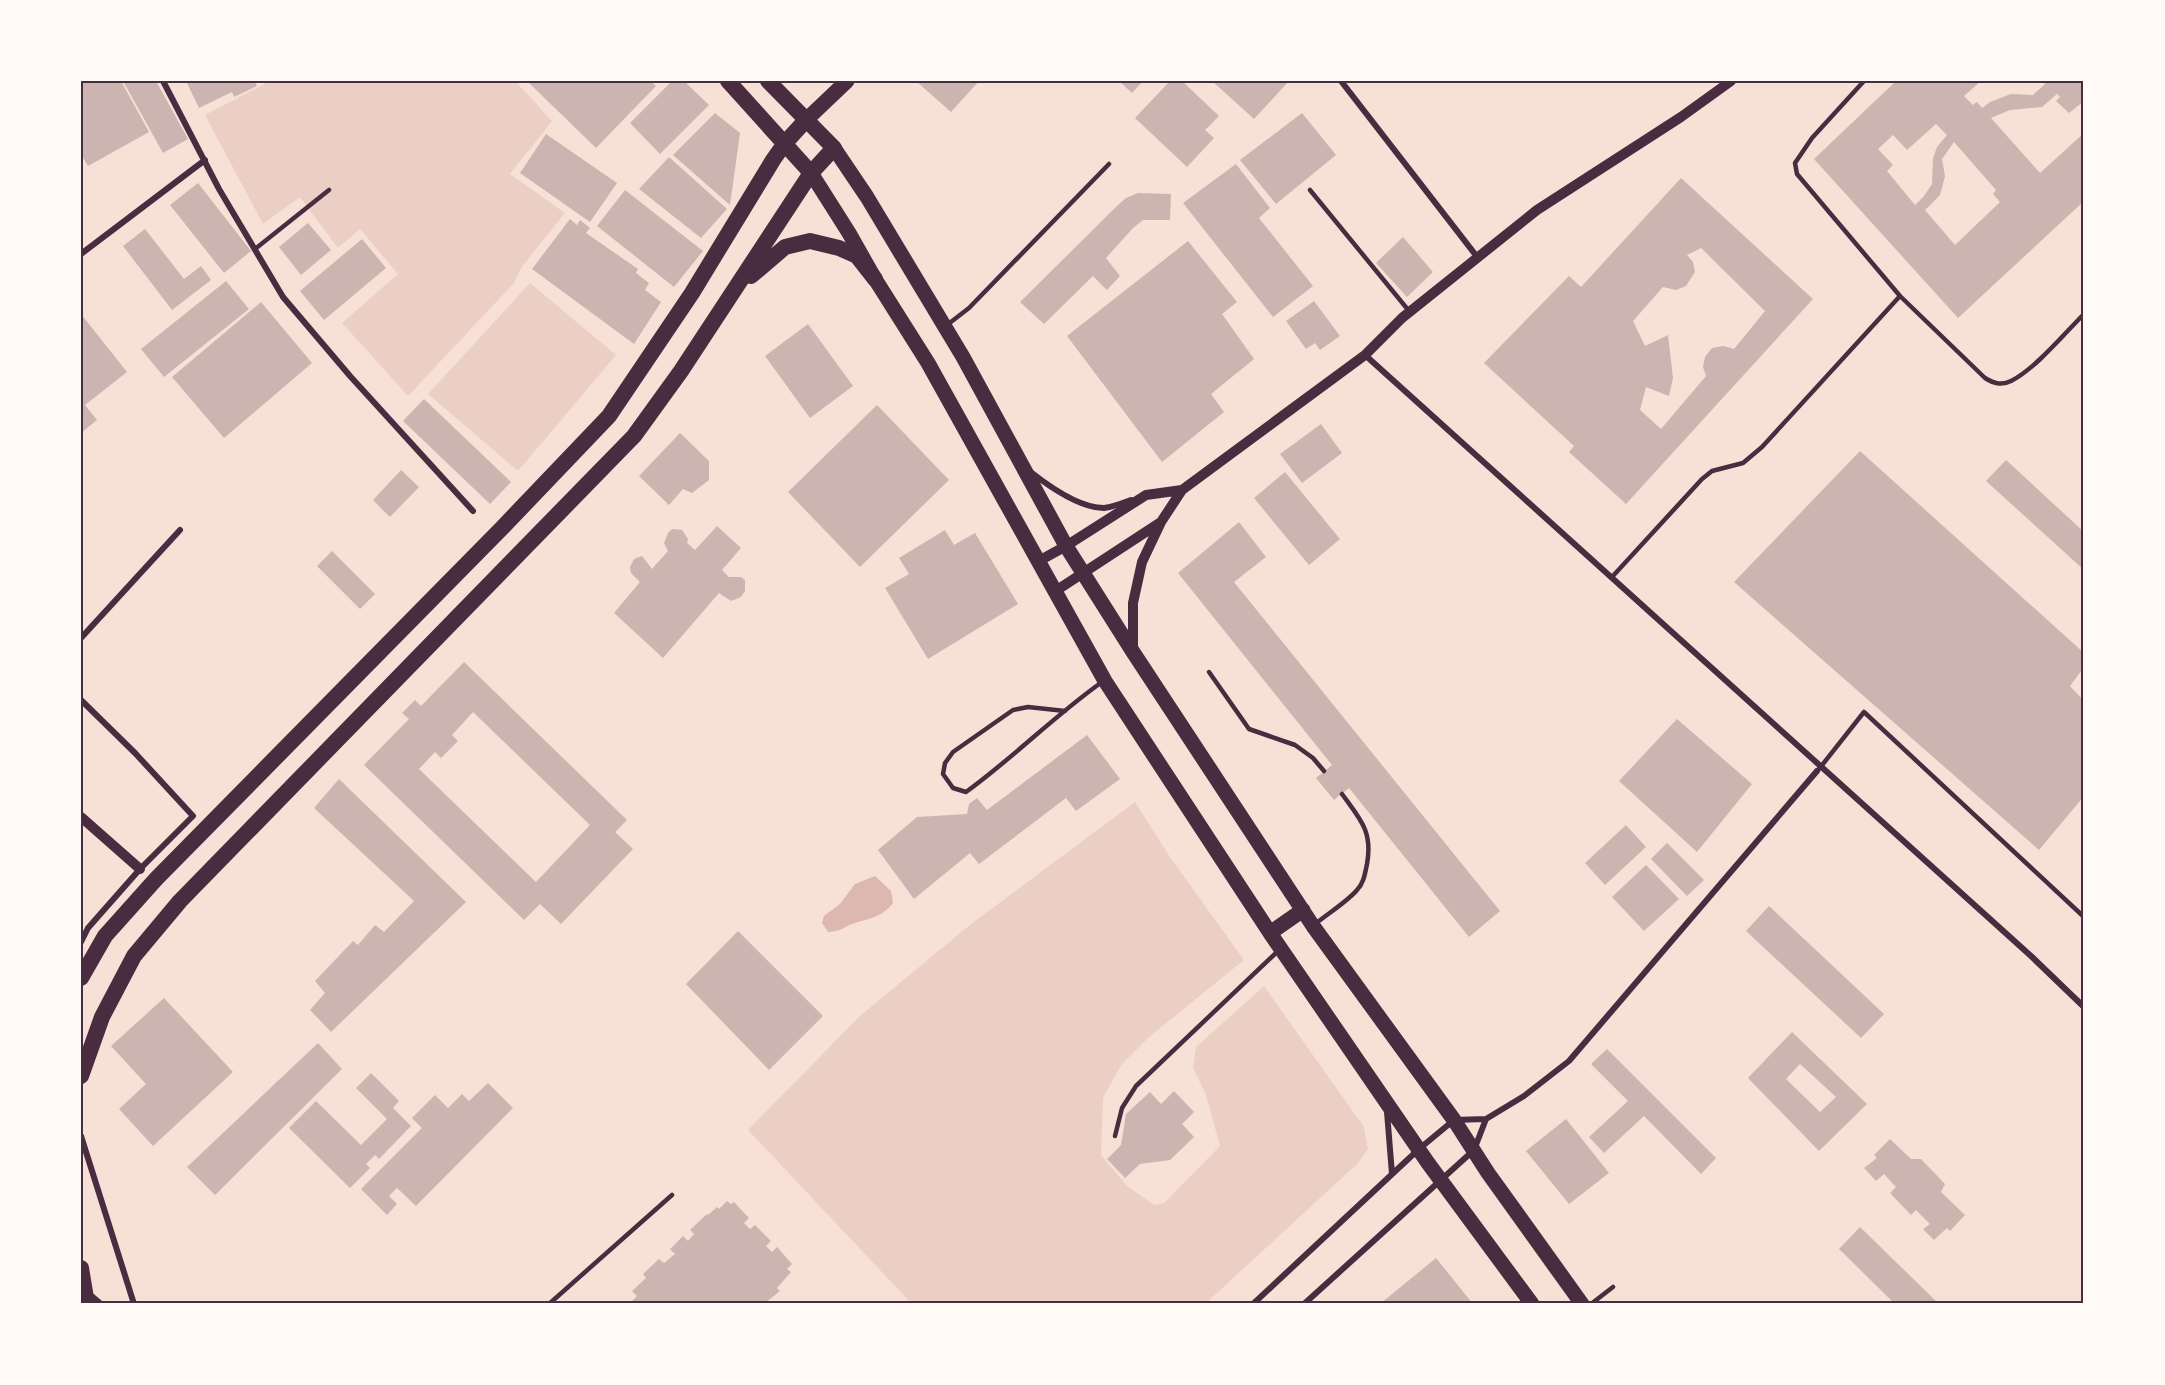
<svg xmlns="http://www.w3.org/2000/svg" width="2165" height="1385" font-family="'Varela Round',sans-serif">
<style>
.green{fill:#ebcfc5}
.water{fill:#dcb8b0}
.building{fill:#ccb4b1;fill-rule:evenodd}
.lines{fill:none;stroke-linecap:round;stroke-linejoin:round}
.service{stroke:#4a2c40;stroke-width:4.5}
.minor{stroke:#4a2c40;stroke-width:6}
.tertiary{stroke:#4a2c40;stroke-width:10}
.primary{stroke:#4a2c40;stroke-width:15}
.trunk{stroke:#4a2c40;stroke-width:16}
.neatline{fill:none;stroke:#4a2c40;stroke-width:2}
</style>
<rect width="100%" height="100%" fill="#f7e1d7"/>
<path class="green" d="M270,81H515L552,121L510,174L565,213L521,268L514,283L408,396L342,323L398,274L360,229L338,248L300,197L263,224L205,115Z
M530,283L616,355L518,471L428,394Z
M1135,802L1170,857L1244,960L1149,1037L1122,1064L1103,1098L1101,1155L1127,1186L1154,1205L1164,1203L1220,1146L1206,1095L1193,1068L1196,1047L1264,986L1364,1127L1368,1149L1357,1164L1205,1304H912L748,1130L860,1016L971,924Z"/>
<path class="water" d="M875,876L891,891L893,903C882,917 871,918 855,923C842,927 844,931 828,932L822,923L824,916L840,904L855,884Z"/>
<path class="building" d="M81,81H121L149,132L88,166L81,154Z
M123,81H156L188,139L163,153Z
M186,81H255L257,86L234,97L232,92L199,108Z
M527,81H651L656,86L596,148Z
M672,81H684L709,105L660,154L630,123Z
M916,81H979L951,112Z
M1119,81H1143L1132,93Z
M1170,81H1182L1219,116L1205,130L1214,138L1187,167L1135,118Z
M1212,81H1289L1254,119Z
M1896,81H1981L1964,96L1973,105L1977,102L1982,108L1990,102L2011,94L2033,95L2045,84L2043,81H2084V101L2069,113L2056,101L2060,97L2057,94L2042,107L2010,110L1991,118L2040,173L2084,133V201L1958,318L1814,159ZM1936,124L1947,135L1937,147L1933,158L1932,184L1924,196L1915,205L1887,171L1893,165L1878,149L1893,135L1907,150ZM1954,142L1996,190L1993,194L2000,202L1955,245L1925,210L1940,195L1945,176L1942,159Z
M715,113L740,133L730,205L673,155Z
M1302,113L1336,155L1276,204L1240,160Z
M546,134L617,183L590,222L520,173Z
M669,157L727,209L701,238L639,189Z
M1236,164L1270,208L1259,218L1313,286L1273,317L1183,203Z
M1681,178L1813,299L1626,504L1569,452L1574,446L1484,363L1569,276L1581,287ZM1701,248L1765,311L1734,349L1723,346L1712,348L1705,357L1703,367L1706,376L1661,429L1640,410L1646,387L1669,396L1673,378L1668,335L1645,346L1633,321L1663,287L1676,290L1686,286L1695,272L1693,262L1687,255Z
M198,183L251,251L224,273L170,205Z
M625,190L703,251L674,287L597,226Z
M1138,193L1171,194L1170,220H1143L1133,228L1106,258L1120,276L1107,290L1093,276L1044,324L1020,302L1117,206L1126,198Z
M570,219L577,225L580,220L590,228L586,233L638,269L636,273L649,283L645,290L661,302L634,344L532,269Z
M308,223L331,250L301,275L279,247Z
M145,229L184,279L201,266L211,280L172,310L123,246Z
M1403,237L1433,272L1407,297L1376,263Z
M362,239L386,268L324,320L300,291Z
M1188,241L1237,302L1222,314L1254,359L1211,394L1224,412L1162,462L1067,336Z
M226,281L249,309L164,377L141,349Z
M1314,301L1340,336L1320,350L1315,343L1306,349L1286,321Z
M261,302L312,363L224,438L172,377Z
M81,314L127,372L85,405L97,420L81,433Z
M808,324L853,386L810,418L765,356Z
M424,399L511,482L490,504L403,421Z
M877,405L949,480L860,567L788,492Z
M1321,424L1342,453L1302,483L1280,454Z
M680,433L709,461V480L692,493L683,489L669,505L639,476Z
M1860,451L2084,653V667L2070,686L2084,701V796L2039,850L1734,582Z
M2006,460L2084,532V570L1986,481Z
M401,470L419,487L390,517L373,500Z
M1285,472L1340,539L1309,565L1254,498Z
M1239,522L1266,557L1234,582L1500,911L1469,937L1349,788L1334,800L1316,778L1332,765L1178,573Z
M717,526L741,548L722,570L729,577H741L745,580V591L741,597L731,601L719,593L663,658L614,613L640,582L631,573L630,567L634,559L642,556L652,569L668,551L664,543L668,533L672,529L682,530L688,539L687,543L695,550Z
M945,530L954,545L975,533L1018,604L928,659L885,588L909,574L899,558Z
M332,551L375,594L360,609L317,566Z
M464,662L627,820L615,832L633,849L561,924L540,904L524,920L364,765L409,719L402,713L415,700L421,706ZM473,712L590,825L536,882L419,769L435,752L441,758L458,741L452,735Z
M1677,719L1752,784L1697,852L1619,781Z
M1087,735L1120,779L1076,811L1066,798L979,864L970,853L914,899L878,850L917,817L967,814L969,804L977,798L987,810Z
M339,779L466,902L331,1032L310,1010L325,993L315,981L353,941L358,945L375,925L384,932L414,901L314,808Z
M1626,825L1646,847L1605,885L1585,863Z
M1667,843L1704,880L1687,896L1651,859Z
M1646,865L1679,899L1644,931L1612,897Z
M1769,906L1884,1014L1861,1038L1746,931Z
M738,931L823,1016L769,1070L686,984Z
M164,998L233,1072L153,1146L119,1109L146,1084L111,1046Z
M1792,1032L1867,1104L1819,1151L1748,1078ZM1800,1064L1836,1097L1820,1112L1786,1079Z
M318,1043L342,1069L215,1195L187,1167Z
M1607,1049L1716,1158L1701,1174L1644,1116L1604,1153L1589,1137L1628,1101L1591,1064Z
M371,1073L399,1101L393,1108L411,1126L379,1159L375,1155L366,1164L370,1168L350,1188L289,1128L316,1101L361,1145L387,1119L356,1088Z
M488,1083L513,1108L416,1206L397,1188L389,1196L397,1204L387,1215L361,1189L422,1128L412,1118L435,1095L448,1108L462,1094L469,1101Z
M1174,1091L1194,1112L1182,1124L1194,1137L1170,1160L1140,1164L1125,1178L1107,1159L1121,1145L1126,1114L1150,1092L1161,1104Z
M1566,1119L1609,1173L1569,1204L1526,1151Z
M1890,1139L1911,1159H1921L1945,1184L1941,1192L1965,1215L1950,1231L1947,1228L1934,1240L1923,1229L1930,1224L1916,1210L1911,1215L1890,1193L1896,1187L1884,1174L1876,1181L1864,1168L1877,1158L1874,1155Z
M727,1201L731,1204L734,1202L749,1218L744,1223L750,1229L755,1225L771,1241L766,1246L772,1252L777,1247L792,1264L787,1269L791,1272L777,1288L780,1291L764,1304H635L632,1301L637,1296L632,1291L646,1278L643,1274L659,1259L664,1263L675,1254L670,1249L683,1236L688,1241L694,1234L690,1230L707,1214L708,1215L717,1207L719,1209Z
M1860,1227L1939,1304H1895L1839,1249Z
M1436,1258L1473,1304H1380Z"/>
<g class="lines">
<path class="service" d="M1864,81L1812,138L1795,163L1797,174L1900,296L1985,378C1993,383 2001,386 2011,381C2035,369 2064,334 2084,314
M1310,190L1409,311
M255,249L329,190
M947,325L969,308L1109,164
M1612,577L1702,479L1712,471L1743,463L1762,447L1900,296
M1209,672L1249,729L1295,745L1313,758L1324,771
M1065,711L1028,707L1013,710L953,752L945,763L943,774L953,788L966,792C1013,758 1054,716 1102,682
M1819,769L1864,712L2084,917
M1314,925C1327,914 1347,902 1357,890C1364,883 1365,873 1367,864C1373,831 1360,819 1342,794
M1115,1136L1122,1108L1136,1086L1279,950
M549,1304L672,1195
M1591,1304L1613,1287"/>
<path class="minor" d="M163,81L219,189L283,297L350,376L473,511
M1341,81L1478,258
M81,254L205,160
M1365,355L2031,956L2084,1007
M1032,473C1050,487 1079,508 1104,508C1113,507 1123,503 1131,500
M81,638L180,530
M81,700L135,753L193,816L140,869L88,928L81,942
M1387,1112L1392,1174
M81,1136L134,1304
M88,1293L101,1304
M1253,1304L1419,1149L1454,1120L1486,1119L1524,1096L1569,1061L1817,771
M1304,1304L1474,1150L1486,1119"/>
<path class="tertiary" d="M1037,562L1066,546L1146,495L1182,490L1365,355L1402,318L1537,210L1681,117L1731,81
M1054,592L1161,522L1182,490
M1133,651V603L1142,562L1161,522
M81,817L140,869"/>
<path class="primary" d="M806,120L847,81
M834,148L867,197L963,357L1066,546L1133,652L1313,926L1454,1120L1488,1173L1582,1304
M811,173L849,233L875,279L928,363L1105,681L1270,933L1428,1163L1532,1304
M1270,933L1303,910"/>
<path class="trunk" d="M728,81L811,173
M751,276L785,247L810,241L839,248L857,256L875,279
M81,978L105,936L156,879L502,528L609,416L692,293L773,160L785,143L806,120
M81,1076L102,1017L134,956L180,901L634,436L681,371L811,173L834,148L768,81
M81,1268L87,1304"/>
</g>
<rect width="2165" height="1385" fill="none" stroke="#fffaf5" stroke-width="165"/>
<rect x="82" y="82" width="2000" height="1220" class="neatline"/>
</svg>
